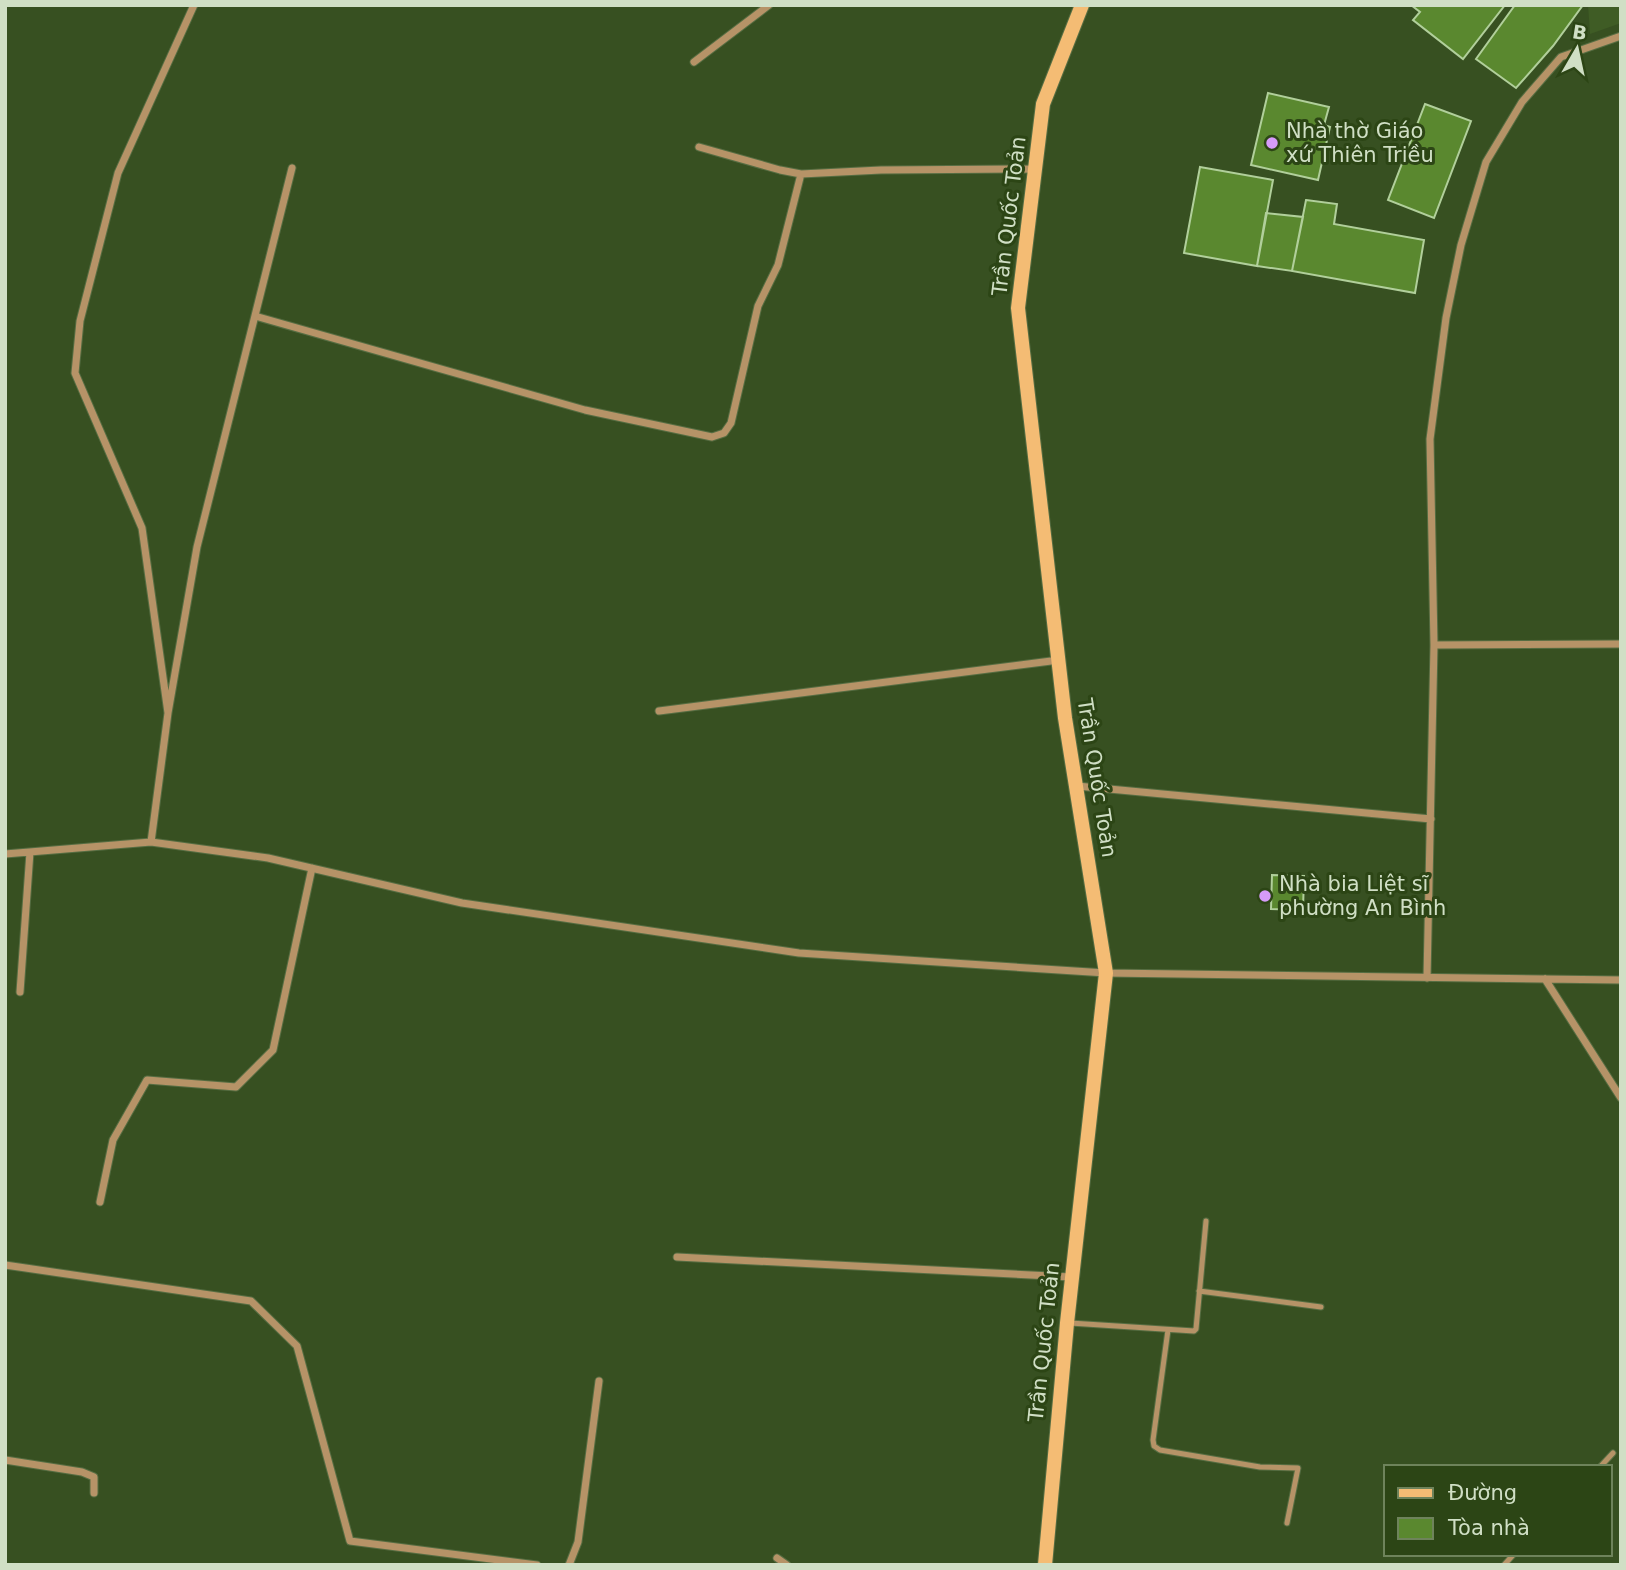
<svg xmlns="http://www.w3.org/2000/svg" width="1626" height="1570" font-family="'DejaVu Sans',sans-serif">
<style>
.built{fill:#3f5c25}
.building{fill:#5a882f;stroke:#b1cf9b;stroke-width:2}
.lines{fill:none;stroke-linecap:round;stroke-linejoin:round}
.service-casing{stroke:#566d42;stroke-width:7}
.minor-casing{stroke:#566d42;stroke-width:9}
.secondary-casing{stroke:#566d42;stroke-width:16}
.service{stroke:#b69367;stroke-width:5}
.minor{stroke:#b69367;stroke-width:7}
.secondary{stroke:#f4bc74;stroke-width:14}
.poi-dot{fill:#d69bf9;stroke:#2c4515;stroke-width:2.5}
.labels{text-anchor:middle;stroke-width:6;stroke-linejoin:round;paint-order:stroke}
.poi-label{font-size:21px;fill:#d0dfc5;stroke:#2c4515;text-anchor:start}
.street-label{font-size:21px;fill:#d0dfc5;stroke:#2c4515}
</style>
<rect width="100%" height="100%" fill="#375021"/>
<path class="built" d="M1588,5H1621V23L1590,34Z"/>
<path class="building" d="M1411,5H1505L1463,59L1413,20L1420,12Z
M1515,5H1583L1553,46L1516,88L1476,59Z
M1268,93L1329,107L1324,125L1330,127L1318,180L1251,165Z
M1425,104L1471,121L1434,218L1388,200Z
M1200,167L1273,180L1257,266L1184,253Z
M1306,200L1337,204L1334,224L1424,240L1415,293L1292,271Z
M1266,213L1303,217L1292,271L1257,266Z
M1272,875L1304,876L1303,910L1271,909Z"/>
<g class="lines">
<g class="service-casing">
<path id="service" d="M1199,1291L1321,1307
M1070,1323L1194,1331L1196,1329L1206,1221
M1168,1330L1153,1440L1154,1446L1160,1450L1260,1467L1298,1468L1287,1523
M1600,1467L1613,1453
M1504,1565L1514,1554"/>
</g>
<g class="minor-casing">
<path id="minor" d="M694,62L769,5
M699,147L780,170L801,174L881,170L1036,169
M255,316L585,410L712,437L724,433L731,423L758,306L778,265L801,174
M1434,645L1621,644
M659,711L1059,660
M168,713L142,528L75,373L80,321L118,173L194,5
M1077,786L1431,819
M151,842L168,713L197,547L292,168
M5,854L151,842L268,858L462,903L799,953L1106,973L1621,980
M1427,978L1434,645L1430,439L1446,318L1461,245L1486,162L1522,102L1561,57L1621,36
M1545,979L1621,1098
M20,992L30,852
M100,1202L113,1140L147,1080L236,1087L273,1050L312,868
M677,1257L1071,1277
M5,1265L251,1301L297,1346L350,1541L537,1565
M5,1460L82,1472L94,1477V1493
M777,1558L787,1565
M569,1565L578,1542L599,1381"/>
</g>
<g class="secondary-casing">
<path id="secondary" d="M1045,1565L1067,1323L1106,973L1065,718L1018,308L1043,104L1082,5"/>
</g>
<use href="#service" class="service"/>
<use href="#minor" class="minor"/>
<use href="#secondary" class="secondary"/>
</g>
<g class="poi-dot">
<circle cx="1272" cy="143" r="7"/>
<circle cx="1265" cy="896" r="7"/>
</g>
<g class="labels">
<g class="poi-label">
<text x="1286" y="138">Nhà thờ Giáo<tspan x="1286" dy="24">xứ Thiên Triều</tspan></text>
<text x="1279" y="891">Nhà bia Liệt sĩ<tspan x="1279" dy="24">phường An Bình</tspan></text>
</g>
<g class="street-label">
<text transform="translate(1009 216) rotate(-83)" y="7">Trần Quốc Toản</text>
<text transform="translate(1097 778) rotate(81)" y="7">Trần Quốc Toản</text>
<text transform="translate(1044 1342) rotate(-84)" y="7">Trần Quốc Toản</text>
</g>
</g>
<rect width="1626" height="1570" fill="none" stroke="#d0dfc5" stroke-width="14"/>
<rect x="1384" y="1465" width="228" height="91" fill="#2c4515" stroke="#6e835b" stroke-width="2"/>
<rect x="1398" y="1488" width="35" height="10" fill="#f4bc74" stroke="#6e835b" stroke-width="2"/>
<text x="1448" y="1500" font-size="21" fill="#d0dfc5">Đường</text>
<rect x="1398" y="1518" width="35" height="21" fill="#5a882f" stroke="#6e835b" stroke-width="2"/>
<text x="1448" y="1535" font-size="21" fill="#d0dfc5">Tòa nhà</text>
<g transform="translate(1577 49) rotate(9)" stroke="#2c4515" stroke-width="5" paint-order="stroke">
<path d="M0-5L12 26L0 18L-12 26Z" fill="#d0dfc5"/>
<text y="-10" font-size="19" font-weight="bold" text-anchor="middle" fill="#d0dfc5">B</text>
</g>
</svg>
